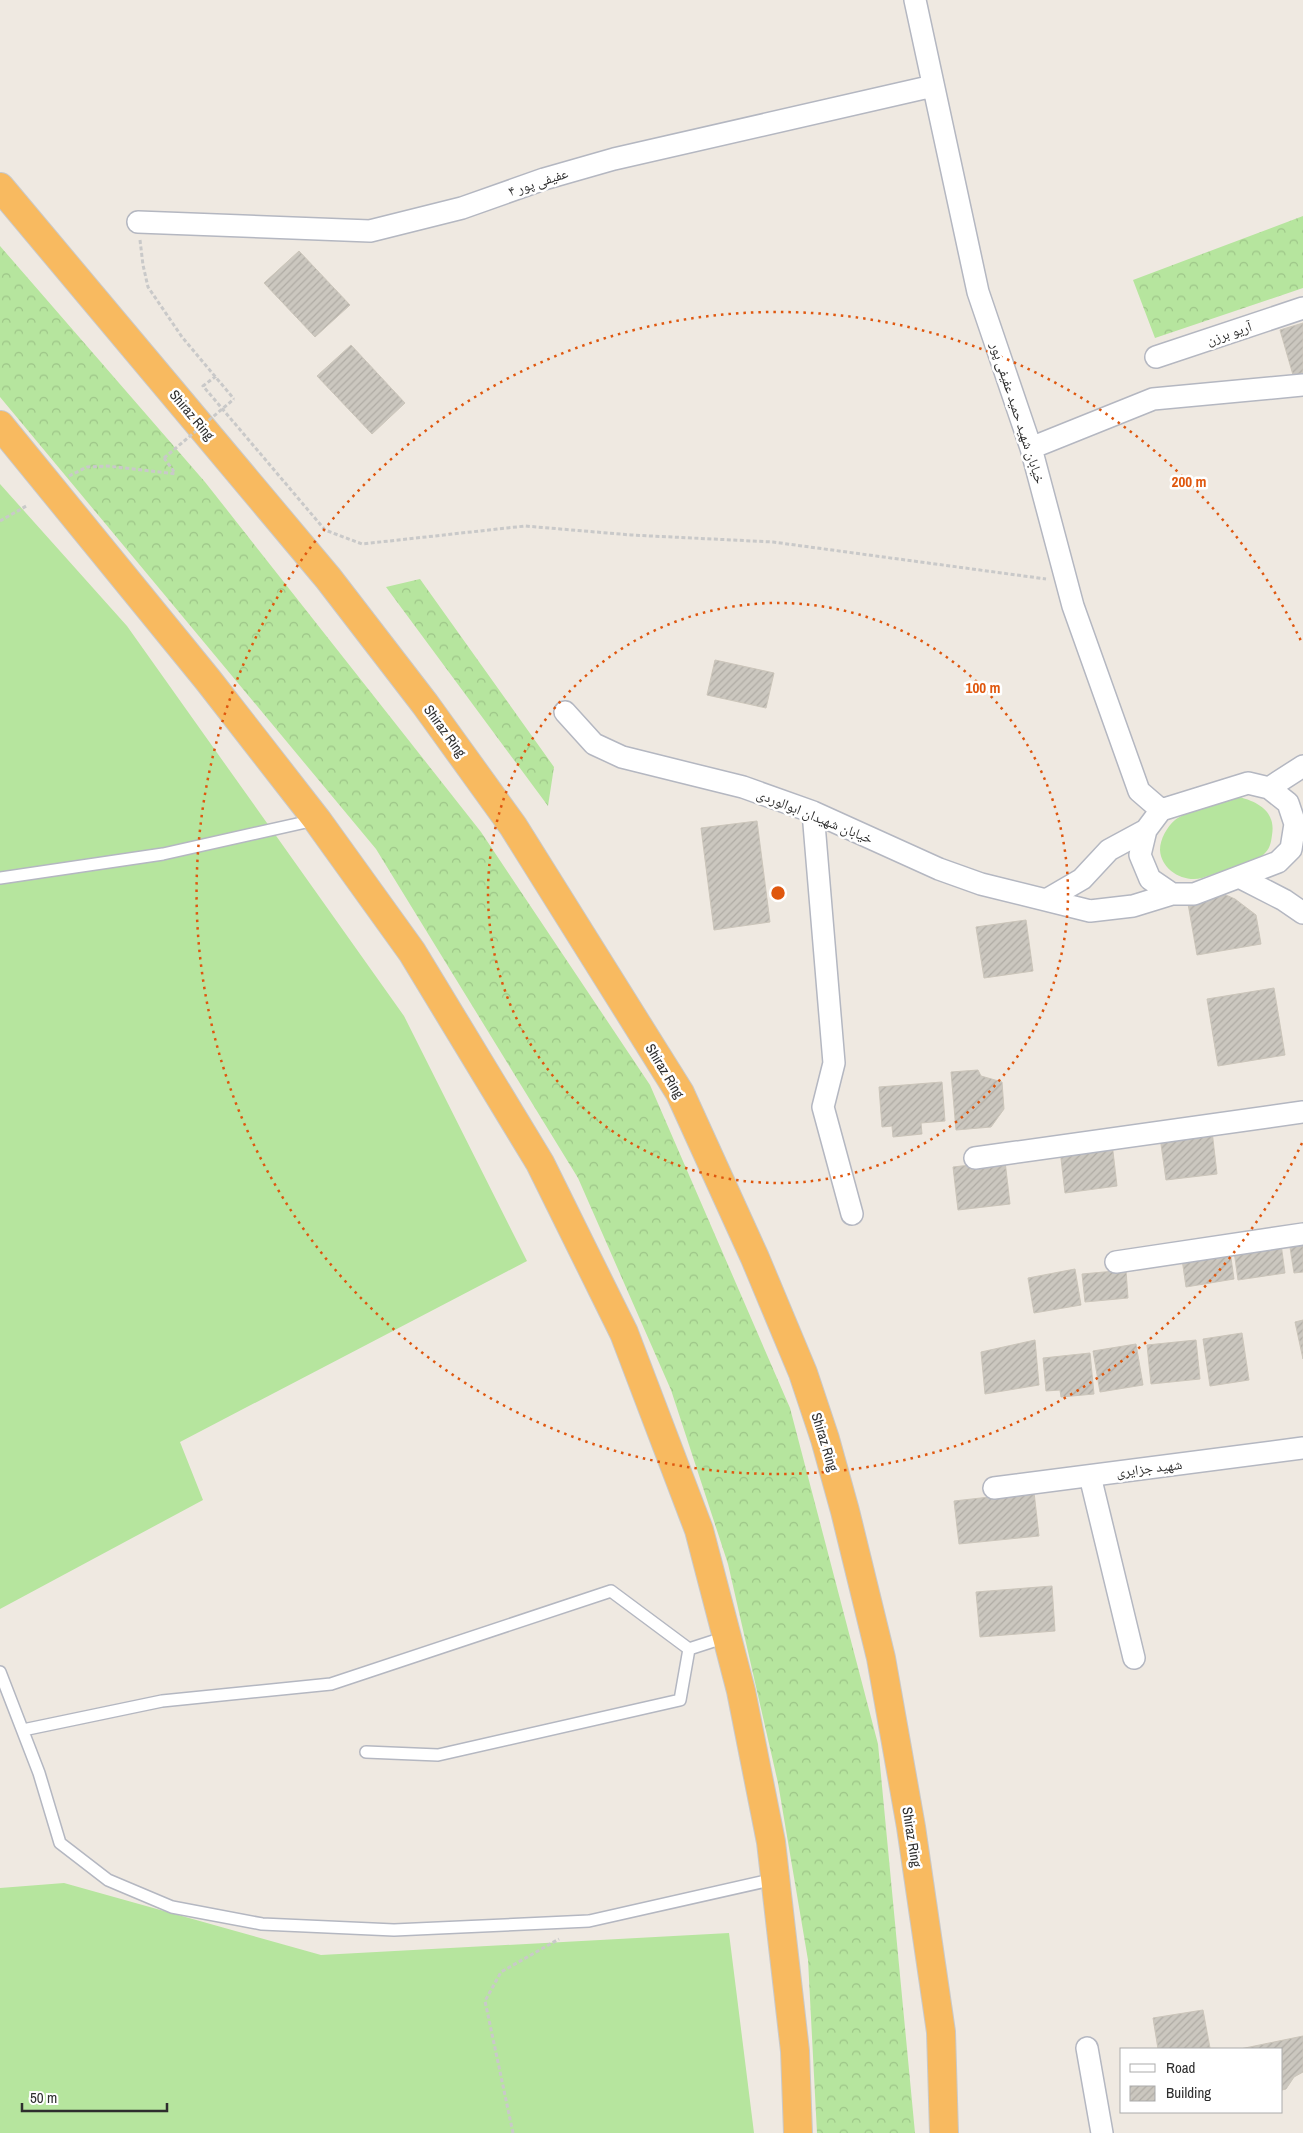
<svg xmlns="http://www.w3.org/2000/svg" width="1303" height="2133" font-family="'Archivo Narrow','Noto Naskh Arabic',sans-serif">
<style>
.grass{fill:#b6e59e}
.forest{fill:url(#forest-crowns)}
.building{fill:url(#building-hatch);stroke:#cbc5ba}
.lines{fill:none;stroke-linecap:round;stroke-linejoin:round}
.service-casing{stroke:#b4b7c1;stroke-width:14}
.minor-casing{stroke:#b4b7c1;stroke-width:24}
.trunk-casing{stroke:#c9c9c9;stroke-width:30}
.path{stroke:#c9c9c9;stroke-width:3;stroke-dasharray:4 2.5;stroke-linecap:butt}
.service{stroke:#fff;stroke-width:11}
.minor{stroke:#fff;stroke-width:21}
.trunk{stroke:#f8ba60;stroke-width:28}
.path-bridge{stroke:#c9c9c9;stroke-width:3;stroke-dasharray:4 2.5;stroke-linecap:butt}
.ring{fill:none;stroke:#df570e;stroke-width:2.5;stroke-dasharray:2.5 5}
.labels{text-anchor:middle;stroke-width:5;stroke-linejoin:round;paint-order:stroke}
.street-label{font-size:14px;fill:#2e2e2e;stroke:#fff}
.centre{fill:#df570e;stroke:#fff;stroke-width:2.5}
.ring-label{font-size:15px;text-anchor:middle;font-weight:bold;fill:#df570e;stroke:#fff;stroke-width:5;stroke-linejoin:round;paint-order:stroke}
</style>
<defs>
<pattern id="forest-crowns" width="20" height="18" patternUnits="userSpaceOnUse" patternTransform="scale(1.25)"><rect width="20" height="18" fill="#b6e59e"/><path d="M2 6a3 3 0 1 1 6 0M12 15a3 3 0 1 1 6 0" fill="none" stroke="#9dc588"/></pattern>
<pattern id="building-hatch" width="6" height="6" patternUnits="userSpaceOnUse" patternTransform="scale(1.25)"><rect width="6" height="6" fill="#cbc7bf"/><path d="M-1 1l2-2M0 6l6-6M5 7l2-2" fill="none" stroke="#afaba4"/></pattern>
</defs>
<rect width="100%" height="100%" fill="#efe9e1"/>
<path class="grass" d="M0,484L127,626L404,1016L527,1261L180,1442L203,1500L0,1609Z
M1239,797C1259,802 1276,812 1272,835C1271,843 1270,849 1263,855C1256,860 1212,875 1202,878C1184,883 1161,870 1160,850C1160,839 1167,827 1175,820C1182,813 1227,801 1239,797Z
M64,1883L321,1955L729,1933L754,2133H0V1888Z"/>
<path class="forest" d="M1303,216V288L1155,338L1133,280Z
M0,246L205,482L481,832L650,1085L790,1408L878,1744L915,2133H817L808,1960L778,1783L728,1564L671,1390L578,1178L376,849L0,397Z
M420,579L554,767L548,806L386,587Z"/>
<path class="building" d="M299,251L350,305L315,337L264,283Z
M1303,323V374L1293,375L1280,330Z
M351,345L405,403L372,434L317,376Z
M715,660L774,673L766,708L707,695Z
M757,821L770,922L714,930L701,828Z
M1219,892L1235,899L1256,915L1261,944L1197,955L1187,898Z
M1026,920L1033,971L984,978L976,927Z
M1274,988L1285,1055L1218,1066L1207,999Z
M978,1070L981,1076L1002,1082L1004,1109L991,1127L956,1130L951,1072Z
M942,1082L945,1121L921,1123L922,1134L893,1137L892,1126L882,1127L879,1087Z
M1212,1131L1217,1174L1166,1180L1160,1137Z
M1112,1143L1117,1186L1065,1193L1060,1150Z
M1005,1161L1010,1204L958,1210L953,1167Z
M1303,1239V1272L1294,1273L1289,1241Z
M1281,1244L1285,1273L1238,1280L1234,1251Z
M1230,1251L1234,1279L1186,1287L1182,1259Z
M1075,1269L1081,1305L1034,1313L1028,1278Z
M1126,1270L1128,1298L1085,1302L1082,1274Z
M1303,1320V1359L1295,1322Z
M1242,1333L1249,1380L1210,1386L1203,1339Z
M1035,1340L1039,1385L985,1394L981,1352Z
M1196,1340L1200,1379L1151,1384L1147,1345Z
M1136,1344L1143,1385L1100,1392L1093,1351Z
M1090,1353L1094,1394L1061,1397L1060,1390L1046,1391L1043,1358Z
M1034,1492L1039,1536L959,1544L954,1501Z
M1052,1586L1055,1631L980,1637L976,1592Z
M1203,2010L1210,2048L1158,2049L1153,2018Z
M1303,2036V2072L1294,2077L1286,2089L1282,2090V2049H1240Z"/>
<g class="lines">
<g class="service-casing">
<path id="service" d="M0,878L163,854L315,820
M0,1672L39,1773L60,1843L108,1880L172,1907L262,1924L394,1930L589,1921L775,1879
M23,1730L162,1701L331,1684L611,1591L689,1649
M366,1752L438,1755L680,1700L689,1649L726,1637"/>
</g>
<g class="minor-casing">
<path id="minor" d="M915,0L978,292L1031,448L1073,606L1139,791L1161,810
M138,222L370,231L462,208L544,179L614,159L933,86
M1156,357L1303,308
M1031,448L1153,399L1303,385
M565,712L594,744L622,757L743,787L813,812L939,869L981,884L1090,911L1133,906L1172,894
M1248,783L1269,788L1288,803L1295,824L1291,849L1278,862L1194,894H1172L1150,879L1140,855L1146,830L1161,810Z
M1269,788L1303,766
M813,812L834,1063L823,1107L852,1214
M1239,877L1284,900L1303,913
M1046,900L1082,879L1109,850L1146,830
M975,1158L1303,1112
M1116,1262L1303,1234
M1090,1476L1134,1658
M994,1488L1303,1448
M1087,2048L1102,2133"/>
</g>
<g class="trunk-casing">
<path id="trunk" d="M0,187L328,578L425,704L513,826L680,1093L755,1258L803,1373L825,1439L845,1511L881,1658L911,1827L941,2032L944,2133
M0,425L208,680L317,820L412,952L540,1163L624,1333L699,1530L741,1691L771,1842L795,2051L798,2133"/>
</g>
<path class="path" d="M140,240L143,265L148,287L182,337L234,399
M216,376L203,386L325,530L362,544L525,526L631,535L773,542L1046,579
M164,458L175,473
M69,476L87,467L107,466L176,474
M0,521L28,505
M513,2133L485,2001L501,1972L559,1939"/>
<use href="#service" class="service"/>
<use href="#minor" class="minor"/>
<use href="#trunk" class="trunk"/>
<path class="path-bridge" d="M164,458L234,399"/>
</g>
<g class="ring">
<circle cx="778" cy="893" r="290"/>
<path d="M1302 1143A581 581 0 1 1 1302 643"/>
</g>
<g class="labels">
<g class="street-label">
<text transform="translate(538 182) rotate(-18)" y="5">عفیفی پور ۴</text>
<text transform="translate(1229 333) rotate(-18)" y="5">آریو برزن</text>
<text transform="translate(1018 413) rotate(72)" y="5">خیابان شهید حمید عفیفی پور</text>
<text transform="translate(192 415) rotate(50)" y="5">Shiraz Ring</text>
<text transform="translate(445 731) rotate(54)" y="5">Shiraz Ring</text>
<text transform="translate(815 816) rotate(22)" y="5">خیابان شهیدان ابوالوردی</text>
<text transform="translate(665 1071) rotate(59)" y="5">Shiraz Ring</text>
<text transform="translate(825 1442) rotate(73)" y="5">Shiraz Ring</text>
<text transform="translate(1149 1468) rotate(-7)" y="5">شهید جزایری</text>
<text transform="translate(912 1837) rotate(81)" y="5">Shiraz Ring</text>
</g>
</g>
<circle cx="778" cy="893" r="8" class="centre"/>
<g class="ring-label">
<text x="1189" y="487">200 m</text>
<text x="983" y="693">100 m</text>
</g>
<rect x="1120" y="2048" width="162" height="65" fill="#ffffff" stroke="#ababab"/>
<rect x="1130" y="2064" width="25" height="8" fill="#ffffff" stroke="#ababab"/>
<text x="1166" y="2073" font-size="15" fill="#2e2e2e">Road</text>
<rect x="1130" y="2086" width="25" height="15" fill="url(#building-hatch)" stroke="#ababab"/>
<text x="1166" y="2098" font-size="15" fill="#2e2e2e">Building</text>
<path d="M22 2103v8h145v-8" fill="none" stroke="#2e2e2e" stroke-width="2.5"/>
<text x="30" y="2103" font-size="15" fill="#2e2e2e" stroke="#ffffff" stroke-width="4" paint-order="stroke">50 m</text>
</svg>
